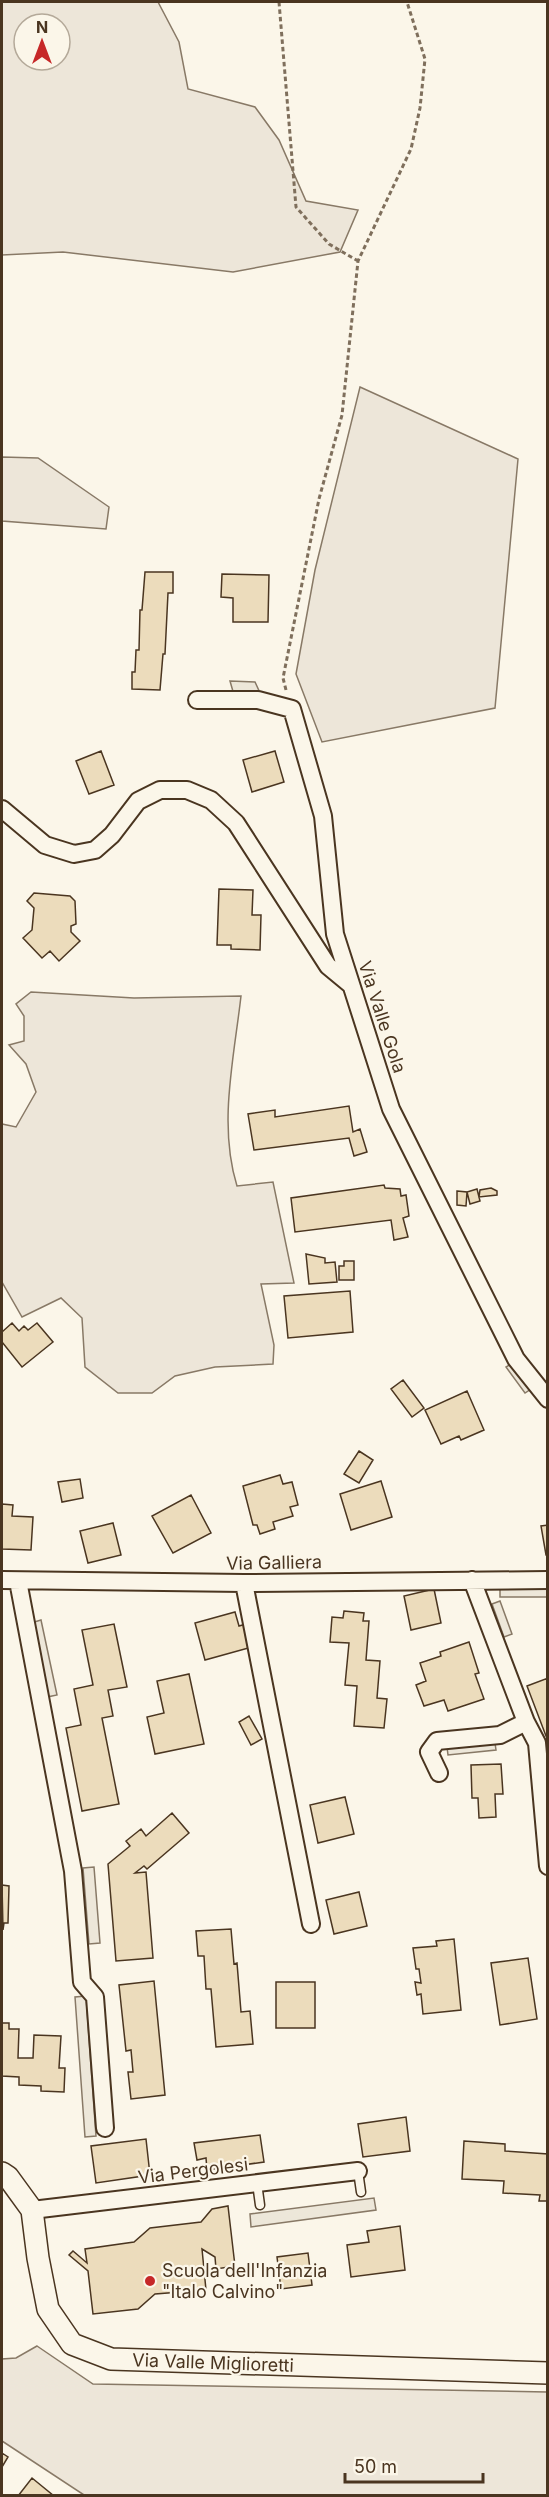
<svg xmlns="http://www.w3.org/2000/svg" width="549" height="2497" font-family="Inter,sans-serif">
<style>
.green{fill:#ede6d9;stroke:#887966;stroke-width:1.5;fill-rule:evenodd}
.parking{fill:#ede7d9;stroke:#887966;stroke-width:1.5}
.building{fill:#ecdcbc;stroke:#4a3520;stroke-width:1.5}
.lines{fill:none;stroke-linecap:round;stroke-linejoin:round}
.service-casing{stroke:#4a3520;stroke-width:11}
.minor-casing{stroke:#4a3520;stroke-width:20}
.tertiary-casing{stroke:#4a3520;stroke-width:24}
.path{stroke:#7f6f5c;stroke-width:3;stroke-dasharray:4.5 3;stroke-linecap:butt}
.service{stroke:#fbf6e9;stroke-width:8}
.minor{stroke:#fbf6e9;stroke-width:16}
.tertiary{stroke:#fbf6e9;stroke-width:21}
.poi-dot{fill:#c62828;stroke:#fbf6e9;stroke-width:2}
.labels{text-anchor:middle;stroke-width:4.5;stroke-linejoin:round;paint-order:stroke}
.street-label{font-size:18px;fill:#4a3520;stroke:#fbf6e9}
.poi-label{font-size:18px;fill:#4a3520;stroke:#fbf6e9;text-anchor:start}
</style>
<rect width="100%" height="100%" fill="#fbf6e9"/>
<path class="green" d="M2,2H158L179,42L188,89L255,107L279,140L306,201L358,210L340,252L233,272L63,252L2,255ZM24,24H60V60H24Z
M360,387L518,459L495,708L322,742L296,674L315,570Z
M2,457L38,458L109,507L106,529L2,521Z
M31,992L134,998L241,996C234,1058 218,1125 237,1186L273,1182L294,1283L261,1284L274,1345L273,1364L215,1367L175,1376L152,1393H118L85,1367L82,1318L61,1298L22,1317L2,1282V1124L16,1127L36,1092L26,1064L9,1045L24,1041V1016L16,1004Z
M37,2346L93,2384L547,2392V2495H84L2,2441V2359L16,2358Z"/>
<path class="parking" d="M230,681L255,682L261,695H234Z
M513,1363L531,1389L525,1393L506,1367Z
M500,1588L547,1589V1597H500Z
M500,1601L512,1634L504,1637L492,1604Z
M41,1620L57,1695L47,1697L31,1623Z
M495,1743L496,1750L448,1755L447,1747Z
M94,1867L100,1943L89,1944L83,1868Z
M86,1996L96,2136L85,2137L75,1997Z
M374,2198L376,2210L251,2227L250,2214Z"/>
<path class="building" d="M145,572H173V593H168L165,654H163L160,690L132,689V672H135L136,650H139L140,610H142Z
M222,574L269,575L268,622H233V598L221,597Z
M101,751L114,785L89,794L76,761Z
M275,751L284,782L252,792L243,760Z
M219,889L253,890L252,915H261L260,950L231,949V945H217Z
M34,893L70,896L75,901L76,924L71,926V932L80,941L59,961L50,951L42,958L23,938L32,930L34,908L27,901Z
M349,1106L353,1132L360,1129L367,1152L354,1156L349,1138L254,1150L248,1114L275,1110V1117Z
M384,1185L385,1188L400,1189L401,1196L406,1195L409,1216L403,1218L408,1237L394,1240L391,1220L295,1232L291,1198Z
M491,1188L497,1191V1195L479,1197L480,1190Z
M477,1189L480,1201L470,1204L467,1192Z
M457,1191L467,1192L466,1206L457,1205Z
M306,1254L325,1258V1263L335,1262L337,1282L309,1284Z
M344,1261H354V1280H339V1266H344Z
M350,1291L353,1332L288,1338L284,1296Z
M12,1323L19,1331L24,1326L28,1330L37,1323L53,1342L22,1367L2,1342V1332Z
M403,1380L424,1408L412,1417L391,1389Z
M467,1391L484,1430L461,1440L459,1436L441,1444L425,1410Z
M359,1451L373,1460L359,1483L344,1474Z
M280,1475L283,1484L292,1482L298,1505L290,1507L293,1516L273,1522L275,1529L260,1534L257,1525H253L243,1486Z
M80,1479L83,1498L62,1502L58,1482Z
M381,1481L392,1517L351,1530L340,1494Z
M191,1495L211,1533L173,1553L152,1516Z
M2,1504L13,1505L12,1516L33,1517L31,1550L2,1549Z
M113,1523L121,1555L88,1563L80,1531Z
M548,1525V1555H546L541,1526Z
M434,1589L441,1623L411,1630L404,1596Z
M344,1611L364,1613L363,1621H369L366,1660L380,1661L377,1698L387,1699L384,1728L354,1726L357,1686L345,1685L349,1643L330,1642L332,1617L343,1618Z
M235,1612L239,1626L246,1624L252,1647L205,1660L195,1623Z
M114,1624L127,1687L108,1690L113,1716L102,1718L119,1804L82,1811L66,1728L81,1725L74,1689L93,1685L82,1630Z
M469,1642L479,1673L475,1674L484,1699L448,1711L444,1700L424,1706L416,1685L426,1681L420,1663L441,1656L440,1652Z
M189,1674L204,1744L155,1754L147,1717L164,1713L157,1681Z
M548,1678V1735L546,1736L527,1686Z
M249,1716L262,1739L251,1745L239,1722Z
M501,1764L503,1794H495L496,1817L479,1818L478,1798H472L471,1765Z
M345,1797L354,1834L318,1843L310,1805Z
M172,1813L189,1833L147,1869L144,1866L135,1873L146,1872L153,1958L116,1961L108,1864L130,1846L126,1841L141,1829L146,1836Z
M2,1885L9,1886L8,1923H4L3,1930Z
M359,1892L367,1926L334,1934L326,1900Z
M231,1929L234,1964L237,1963L241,2012L250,2011L253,2044L216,2047L211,1989H206L204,1956H198L196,1931Z
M454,1939L461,2010L423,2014L421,1994L417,1995L415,1982L421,1983L419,1969H416L413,1948L437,1946L436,1941Z
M528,1958L537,2019L500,2025L491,1963Z
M154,1981L165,2095L131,2099L128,2072H133L131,2050L126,2051L119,1985Z
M276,1982H315V2028H276Z
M2,2023H9V2029H19L18,2058H33L34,2035L61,2036L59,2068H65L64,2092L41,2091V2086L19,2085V2077L2,2076Z
M406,2117L410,2151L363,2157L358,2124Z
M260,2135L264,2162L207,2170L206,2158L197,2160L194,2143Z
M146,2139L150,2175L96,2183L91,2146Z
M464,2141L505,2144V2151L548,2154V2201H539L540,2195L503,2193L504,2181L462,2179Z
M228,2206L235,2266L216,2269L215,2257L202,2249L206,2290L155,2294L138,2309L93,2314L88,2271L69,2255L73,2251L87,2263L85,2249L134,2242L150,2228L201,2222L212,2209Z
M400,2226L405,2270L351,2277L347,2245L369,2242L367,2231Z
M308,2253L312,2285L281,2289L277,2257Z
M2,2453L8,2457L2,2467Z
M32,2478L54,2496H18Z"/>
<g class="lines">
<g class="service-casing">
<path id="service" d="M358,2171L361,2192
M257,2183L260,2205"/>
</g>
<g class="minor-casing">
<path id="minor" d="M197,700H258L292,709L323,816L335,934L391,1109L516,1359L548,1399
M2,809L45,845L74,854L95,850L112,835L138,801L160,790H187L211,800L236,823L328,966L351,985
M2,1580L244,1583L548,1580
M472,1580L526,1722L537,1743L548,1866
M18,1581L73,1871L82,1982L95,1997L105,2128
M244,1583L311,1924
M439,1773L429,1752L437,1741L500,1735L526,1722
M32,2210L358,2171"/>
</g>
<g class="tertiary-casing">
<path id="tertiary" d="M2,2173L8,2177L32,2210L38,2258L48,2309L72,2344L111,2359L548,2373"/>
</g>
<path class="path" d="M279,2L296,207L329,244L358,261
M286,690L283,678L319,499L342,415L358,261L411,149L420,108L425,59L407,2"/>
<use href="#service" class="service"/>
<use href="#minor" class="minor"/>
<use href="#tertiary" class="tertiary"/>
</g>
<circle class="poi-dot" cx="150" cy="2281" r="6"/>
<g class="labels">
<g class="street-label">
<text transform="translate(382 1017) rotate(72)" y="6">Via Valle Gola</text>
<text transform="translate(274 1563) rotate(-1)" y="6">Via Galliera</text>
<text transform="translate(193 2171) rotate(-7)" y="6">Via Pergolesi</text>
<text transform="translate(213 2363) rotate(2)" y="6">Via Valle Miglioretti</text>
</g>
<g class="poi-label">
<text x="162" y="2277">Scuola dell'Infanzia<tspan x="162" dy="21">"Italo Calvino"</tspan></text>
</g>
</g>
<rect width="549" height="2497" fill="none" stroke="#4a3520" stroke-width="6"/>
<g transform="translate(42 42)"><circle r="28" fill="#fbf6e9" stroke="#b4a999" stroke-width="1.5"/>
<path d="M0-4.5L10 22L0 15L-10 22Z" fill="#c62828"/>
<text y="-9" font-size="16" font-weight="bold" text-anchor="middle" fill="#4a3520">N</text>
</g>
<path d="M345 2473v9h138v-9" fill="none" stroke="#4a3520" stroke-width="3"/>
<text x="354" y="2473" font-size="18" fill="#4a3520" stroke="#fbf6e9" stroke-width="4.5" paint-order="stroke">50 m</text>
</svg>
